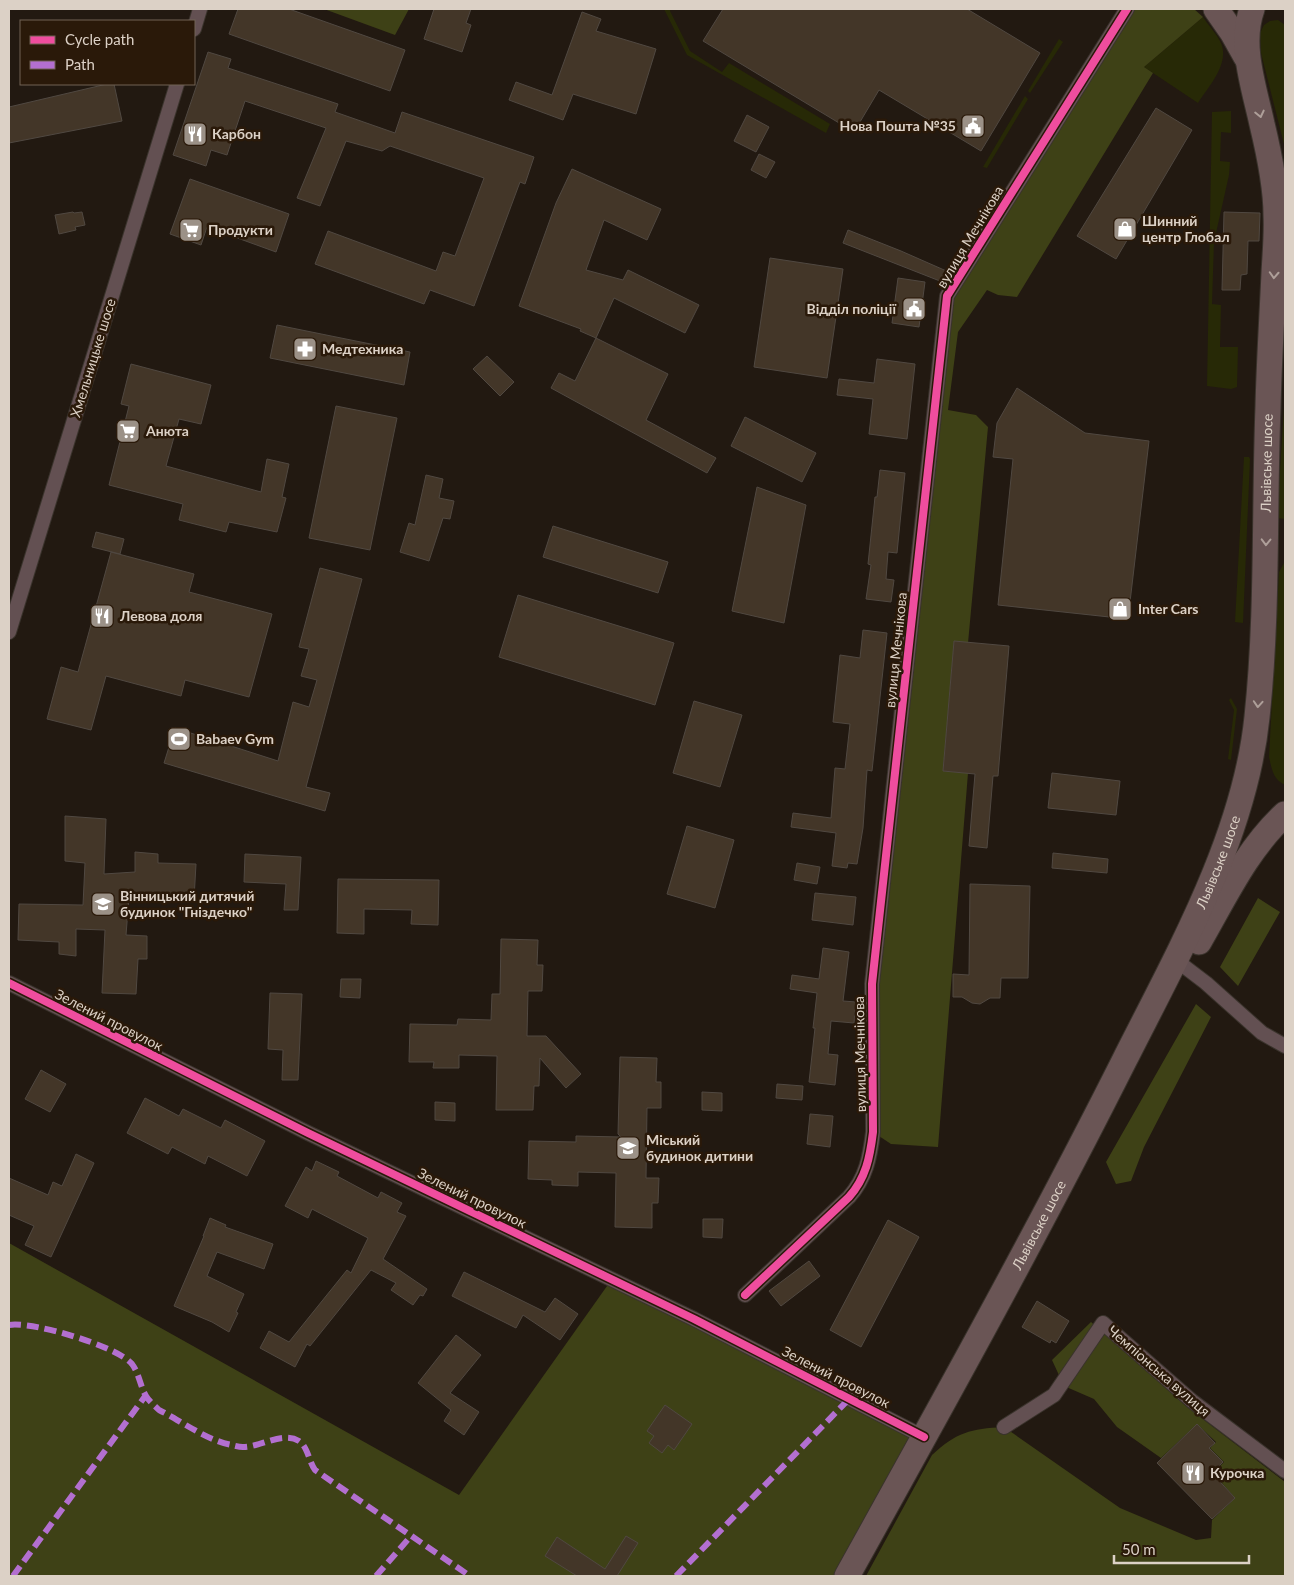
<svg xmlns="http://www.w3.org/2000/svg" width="1294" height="1585" font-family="Lato,sans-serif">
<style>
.green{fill:#272906}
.forest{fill:#3e4116}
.building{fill:#433628;stroke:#504841}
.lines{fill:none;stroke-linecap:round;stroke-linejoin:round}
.street-casing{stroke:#3a332c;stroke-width:16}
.highway-casing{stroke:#3a332c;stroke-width:27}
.street{stroke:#635052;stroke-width:14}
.highway{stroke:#6a5555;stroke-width:25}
.quiet{stroke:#b36fd0;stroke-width:6;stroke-dasharray:12 6;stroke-linecap:butt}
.cycleway-casing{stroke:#2a1909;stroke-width:11}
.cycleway{stroke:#ef4d9e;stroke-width:8}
.oneway{stroke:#ae9f99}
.labels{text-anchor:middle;stroke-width:5;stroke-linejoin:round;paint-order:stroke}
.poi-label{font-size:14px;font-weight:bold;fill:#dcd1c6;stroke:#2a1909;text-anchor:start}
.street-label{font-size:14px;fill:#dcd1c6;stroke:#2a1909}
</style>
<rect width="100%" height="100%" fill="#221911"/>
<path class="green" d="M664,9H671L670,11L690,51L722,72L729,63L830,124L826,133L687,55Z
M1203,17C1208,25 1217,34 1221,43C1230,64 1208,87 1198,103L1144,67Z
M1278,20L1285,25V148L1261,53L1260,33L1264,25L1270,21Z
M1059,39L1063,42L1030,93L1028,91Z
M1025,96L1028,99L987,168L983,167Z
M1231,111V133L1221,132L1220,161L1230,162L1229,175L1214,242L1212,304L1221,305L1220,347H1238L1237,387L1231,389L1207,386L1212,112Z
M1285,392V519L1277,518Z
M1244,457H1249L1250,459L1243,623L1235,622Z
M1285,561V785C1273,779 1272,770 1269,757L1279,572Z
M1231,698L1237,709L1231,760L1228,759L1234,710L1229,700Z"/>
<path class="forest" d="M324,9H409L395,35Z
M1127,9H1194L1203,17L1144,67L1153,73L1017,297L998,295L987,290L958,332L948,410L976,415L988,427L968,643L954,642L943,771L968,773L938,1147L891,1144L873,1132L871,1002L947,296Z
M1258,898L1280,912L1238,986L1220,967Z
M1196,1004L1211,1017L1144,1147L1131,1181L1116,1184L1106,1162Z
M9,1243L459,1495L612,1279L916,1432L836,1576H9Z
M1091,1322L1187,1407L1285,1482V1576H866L932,1455C957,1432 970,1429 1004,1427L1120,1508L1196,1540L1211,1538L1212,1520L1235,1498L1213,1473L1224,1462L1210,1448L1216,1442L1197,1424L1161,1458L1117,1427L1094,1399L1064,1386L1052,1360Z"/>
<path class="building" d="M238,9H289L405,50L390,91L229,34Z
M434,9H471L466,23L471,25L462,52L424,39Z
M723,9H967L1040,53L981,151L879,90L854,132L703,41Z
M582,12L601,19L596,31L656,49L636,114L573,94L563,120L509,100L516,82L552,95Z
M208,52L231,59L228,68L338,104L335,112L395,133L402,112L534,157L525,184L520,182L474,306L430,290L424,304L315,264L328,231L436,271L443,252L455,256L484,178L390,146L382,151L346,141L320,206L297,198L326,128L245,101L227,155L211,150L206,166L173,155Z
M107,84H114L122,121L9,143V107Z
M1156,108L1192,130L1116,259L1077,236Z
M747,115L769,127L756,152L734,141Z
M759,154L775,162L766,178L751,170Z
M572,169L661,209L647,240L604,220L586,270L623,280L628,270L699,305L685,333L614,298L596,338L580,331L581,329L519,306L556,203Z
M190,179L289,214L276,252L207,227L201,245L170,234Z
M73,212L74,213L82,212L85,225L75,227L76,230L59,234L55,215Z
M1224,212L1260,213L1259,241H1248L1247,274L1241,275L1240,290H1222Z
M848,230L901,251L951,273L945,283L843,243Z
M770,258L843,269L827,378L754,367Z
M898,278L925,282L919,327L892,323Z
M277,325L410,352L404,385L270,358Z
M596,338L668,374L646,420L716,458L707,473L551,388L559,373L575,381Z
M487,356L514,382L500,396L473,369Z
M877,359L915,364L907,439L869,434L873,399L837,395L839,379L874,383Z
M131,364L211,385L201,424L179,419L166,466L261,492L267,459L289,464L282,497L286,498L277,532L229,522L226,532L179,520L183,504L109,485L129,406L121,404Z
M1017,388L1085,433L1149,441L1128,619L998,605L1013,459L993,457L997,423Z
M336,406L397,418L370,550L309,538Z
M745,417L816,453L802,482L731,446Z
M880,470L905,473L897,553L888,552L886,579L894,580L891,602L866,599L871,565L868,564L875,497H877Z
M426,475L443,479L439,498L454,501L450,519L443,518L429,561L400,552L409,523L415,525Z
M757,487L806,505L784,623L732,611Z
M553,526L668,562L658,593L543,557Z
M96,532L124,539L120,554L92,547Z
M111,552L194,574L189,592L272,614L249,697L185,680L181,696L106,676L91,730L47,719L61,667L78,672Z
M320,568L362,579L306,787L330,793L325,811L164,763L175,728L278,761L293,702L309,707L317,680L301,676L309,649L299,647Z
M518,595L674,643L655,705L499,657Z
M863,630L887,633L872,771L867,770L863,828L857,864L848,863L847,868L832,866L836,833L791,827L793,813L831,818L835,768L845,769L850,724L833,722L840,655L860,658Z
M954,641L1009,646L998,776H993L987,848L969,846L975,774L943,771Z
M694,701L742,715L720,787L673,773Z
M1052,773L1120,781L1116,815L1048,808Z
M65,816L106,819L104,874L135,872V852L158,854V863L196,864L194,899L129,897L126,935L147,936V959H138L136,994L102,993L105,930L76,929V956L59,954V942L18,940L19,904L83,905L85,863L65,861Z
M687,826L734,840L715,908L667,894Z
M1053,853L1108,859L1107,873L1052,868Z
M245,854L301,857L298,910H284L286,884L244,882Z
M797,863L820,867L817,884L794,880Z
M338,879L439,880L438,925L411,924L412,910L364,909V934L337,933Z
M970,884L1030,886L1028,978H1001L1000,998H990L980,1004L972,1003L962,997H953V974L969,975Z
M815,893L856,897L853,925L812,920Z
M501,939L538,940L537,965H543L542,991H528L527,1036H546L581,1074L566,1088L540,1058L539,1086H534L533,1110H496L497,1056L459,1055V1068H433L434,1062H409L410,1024L457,1025L458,1019L491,1020L492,994H500Z
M823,948L849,952L843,1001L856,1002L854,1023L831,1021L828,1054L838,1055L835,1085L809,1082L815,1028H813L817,993L790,989L792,975L819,979Z
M341,979H361L360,998L340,997Z
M270,993L302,994L298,1080H282L283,1050L268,1049Z
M620,1057L657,1058L656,1082H661V1108H647L646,1178H659L658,1203H652V1228L615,1227L616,1173L578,1172V1186L552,1185V1180L528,1179L529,1141L576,1142V1136L621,1137L618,1134Z
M41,1070L66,1084L50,1112L25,1099Z
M777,1084L803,1086L802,1100L776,1098Z
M702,1092L722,1093V1111L702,1110Z
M145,1098L179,1116L183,1109L221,1128L225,1120L265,1141L247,1176L208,1156L205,1164L172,1147L168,1154L127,1133Z
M435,1102L455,1103V1121L435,1120Z
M810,1114L833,1116L830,1147L807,1144Z
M76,1154L94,1163L51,1257L25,1245L34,1226L9,1215V1178L48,1195L53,1182L62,1186Z
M316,1161L339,1172L337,1176L378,1198L381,1192L402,1203L397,1212L406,1216L383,1259L427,1289L423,1296L420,1295L413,1305L391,1290L396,1283L371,1270L310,1346L307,1344L295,1367L260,1348L269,1331L289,1342L347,1270L351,1273L368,1238L312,1209L308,1218L285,1206L306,1167L312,1171Z
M210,1218L226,1225L225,1227L273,1244L264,1269L217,1252L207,1276L244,1294L236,1312L238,1313L229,1332L212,1322L174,1306L204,1236H203Z
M703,1219H723L722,1238L703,1237Z
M888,1220L919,1237L861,1347L830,1330Z
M809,1261L820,1276L781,1306L769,1291Z
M464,1272L545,1312L555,1298L578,1314L560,1340L523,1315L516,1328L452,1296Z
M1037,1301L1069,1321L1056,1343L1051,1340L1050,1343L1022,1327Z
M456,1335L481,1355L450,1393L479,1412L464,1435L444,1421L451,1410L418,1383Z
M665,1405L692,1424L674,1450L668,1445L662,1453L649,1443L654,1436L647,1431Z
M1197,1424L1215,1443L1209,1448L1223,1462L1212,1473L1235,1498L1212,1519L1157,1463Z
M626,1536L638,1543L617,1576H577L545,1556L557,1537L605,1569Z"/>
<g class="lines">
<g class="street-casing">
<path id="street" d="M194,29L200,9
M9,632L177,84
M1185,967L1206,983L1262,1033L1285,1046
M9,983L308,1133L694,1319L924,1437
M745,1295L849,1197C866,1178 870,1157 873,1132L872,984L947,296L1127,9
M1004,1427L1054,1395L1103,1323L1192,1401L1285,1471"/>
</g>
<g class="highway-casing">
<g id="highway">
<path d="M1216,9L1232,32L1246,57"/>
<path d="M1199,942C1225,897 1247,849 1285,814"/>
<path id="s1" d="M847,1576C942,1405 1037,1234 1125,1059C1178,954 1245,836 1257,717C1268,614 1264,511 1268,407C1269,363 1272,318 1274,273C1275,254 1277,234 1276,215C1276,185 1269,153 1262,124C1254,87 1239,45 1252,9"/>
</g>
</g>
<use href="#street" class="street"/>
<use href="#highway" class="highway"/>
<path class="quiet" d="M9,1325C32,1321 117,1346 132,1364C139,1373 140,1386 146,1396C149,1401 154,1405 159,1410C181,1421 208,1441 232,1445C235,1446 240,1447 243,1447C261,1447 282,1431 299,1441C308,1447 309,1462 315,1470L470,1576
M13,1576L146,1395
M376,1576L411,1536
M676,1576L850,1398"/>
<g class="cycleway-casing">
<path id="cycleway" d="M9,983L308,1133L694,1319L924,1437
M745,1295L849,1197C866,1178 870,1157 873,1132L872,984L947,296L1127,9"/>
</g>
<use href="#cycleway" class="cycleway"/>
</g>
<defs><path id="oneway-chevron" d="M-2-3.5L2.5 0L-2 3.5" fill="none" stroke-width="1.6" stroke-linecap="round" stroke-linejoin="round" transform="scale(1.25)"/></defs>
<g class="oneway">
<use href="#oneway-chevron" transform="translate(1260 114) rotate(77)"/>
<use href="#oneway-chevron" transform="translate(1274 275) rotate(93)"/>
<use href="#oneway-chevron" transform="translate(1266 542) rotate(91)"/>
<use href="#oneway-chevron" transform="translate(1258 704) rotate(94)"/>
</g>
<defs>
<g id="civic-square" transform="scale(1.25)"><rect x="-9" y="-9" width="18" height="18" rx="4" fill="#9b9187" stroke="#2a1909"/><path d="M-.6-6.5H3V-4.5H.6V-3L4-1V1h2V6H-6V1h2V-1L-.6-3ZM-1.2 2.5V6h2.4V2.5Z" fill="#fff"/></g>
<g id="restaurant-square" transform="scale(1.25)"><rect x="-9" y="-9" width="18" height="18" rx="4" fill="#9b9187" stroke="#2a1909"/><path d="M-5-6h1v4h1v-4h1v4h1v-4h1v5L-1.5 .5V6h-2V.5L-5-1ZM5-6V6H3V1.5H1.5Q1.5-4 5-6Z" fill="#fff"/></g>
<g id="shop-square" transform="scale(1.25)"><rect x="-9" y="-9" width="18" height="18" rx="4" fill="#9b9187" stroke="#2a1909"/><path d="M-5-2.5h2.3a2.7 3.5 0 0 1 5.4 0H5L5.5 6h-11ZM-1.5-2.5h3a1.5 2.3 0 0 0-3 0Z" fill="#fff"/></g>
<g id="supermarket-square" transform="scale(1.25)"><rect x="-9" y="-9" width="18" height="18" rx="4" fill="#9b9187" stroke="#2a1909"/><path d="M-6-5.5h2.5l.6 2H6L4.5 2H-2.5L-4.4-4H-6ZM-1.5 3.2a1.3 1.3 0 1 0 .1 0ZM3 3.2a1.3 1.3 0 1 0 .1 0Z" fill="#fff"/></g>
<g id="pharmacy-square" transform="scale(1.25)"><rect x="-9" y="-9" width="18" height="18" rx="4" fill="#9b9187" stroke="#2a1909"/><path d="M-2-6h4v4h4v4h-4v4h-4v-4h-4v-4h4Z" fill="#fff"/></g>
<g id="stadium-square" transform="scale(1.25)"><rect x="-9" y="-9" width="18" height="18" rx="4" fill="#9b9187" stroke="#2a1909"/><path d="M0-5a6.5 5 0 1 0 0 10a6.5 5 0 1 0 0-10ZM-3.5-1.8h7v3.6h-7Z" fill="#fff"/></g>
<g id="school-square" transform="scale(1.25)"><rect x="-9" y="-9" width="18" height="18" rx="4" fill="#9b9187" stroke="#2a1909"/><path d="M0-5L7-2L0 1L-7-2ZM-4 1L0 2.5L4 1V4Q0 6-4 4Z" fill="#fff"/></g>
</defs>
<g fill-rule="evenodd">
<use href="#civic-square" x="973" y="126"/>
<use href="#restaurant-square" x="195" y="134"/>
<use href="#shop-square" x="1125" y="229"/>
<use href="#supermarket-square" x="191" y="230"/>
<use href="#civic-square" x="914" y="309"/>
<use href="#pharmacy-square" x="305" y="349"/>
<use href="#supermarket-square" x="128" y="431"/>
<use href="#shop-square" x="1120" y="609"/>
<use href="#restaurant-square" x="102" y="616"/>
<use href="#stadium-square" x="179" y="739"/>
<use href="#school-square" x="103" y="904"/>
<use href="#school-square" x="628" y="1148"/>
<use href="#restaurant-square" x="1193" y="1473"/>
</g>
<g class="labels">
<g class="poi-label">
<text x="956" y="131" text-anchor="end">Нова Пошта №35</text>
<text x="212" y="139">Карбон</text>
<text x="1142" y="226">Шинний<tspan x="1142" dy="16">центр Глобал</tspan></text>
<text x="208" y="235">Продукти</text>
<text x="896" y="314" text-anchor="end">Відділ поліції</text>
<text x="322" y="354">Медтехника</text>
<text x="146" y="436">Анюта</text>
<text x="1138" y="614">Inter Cars</text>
<text x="120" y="621">Левова доля</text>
<text x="196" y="744">Babaev Gym</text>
<text x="120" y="901">Вінницький дитячий<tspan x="120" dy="16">будинок "Гніздечко"</tspan></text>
<text x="646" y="1145">Міський<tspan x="646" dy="16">будинок дитини</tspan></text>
<text x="1210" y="1478">Курочка</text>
</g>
<g class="street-label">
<text transform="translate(970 237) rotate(-59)" y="5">вулиця Мечнікова</text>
<text transform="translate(93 358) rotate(-73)" y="5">Хмельницьке шосе</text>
<text dy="5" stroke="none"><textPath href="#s1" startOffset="1210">Львівське шосе</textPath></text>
<text transform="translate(896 650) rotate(-84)" y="5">вулиця Мечнікова</text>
<text dy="5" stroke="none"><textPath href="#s1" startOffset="805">Львівське шосе</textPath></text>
<text transform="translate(109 1020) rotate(27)" y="5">Зелений провулок</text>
<text transform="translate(860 1054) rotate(-91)" y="5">вулиця Мечнікова</text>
<text transform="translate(472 1198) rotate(26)" y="5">Зелений провулок</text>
<text dy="5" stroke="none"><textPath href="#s1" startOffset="400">Львівське шосе</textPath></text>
<text transform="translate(1159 1371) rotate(41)" y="5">Чемпіонська вулиця</text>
<text transform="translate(836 1377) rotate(27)" y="5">Зелений провулок</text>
</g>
</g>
<rect width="1294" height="1585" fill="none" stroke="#dcd1c6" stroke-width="20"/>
<rect x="20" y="20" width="175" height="65" fill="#2a1909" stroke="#716355"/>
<rect x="30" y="36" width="25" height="8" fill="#ef4d9e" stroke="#716355"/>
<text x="65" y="45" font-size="15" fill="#dcd1c6">Cycle path</text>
<rect x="30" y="61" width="25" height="8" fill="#b36fd0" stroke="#716355"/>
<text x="65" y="70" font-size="15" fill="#dcd1c6">Path</text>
<path d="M1114 1555v8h135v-8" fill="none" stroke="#dcd1c6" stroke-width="2.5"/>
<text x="1122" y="1555" font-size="15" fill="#dcd1c6" stroke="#2a1909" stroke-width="4" paint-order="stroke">50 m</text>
</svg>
